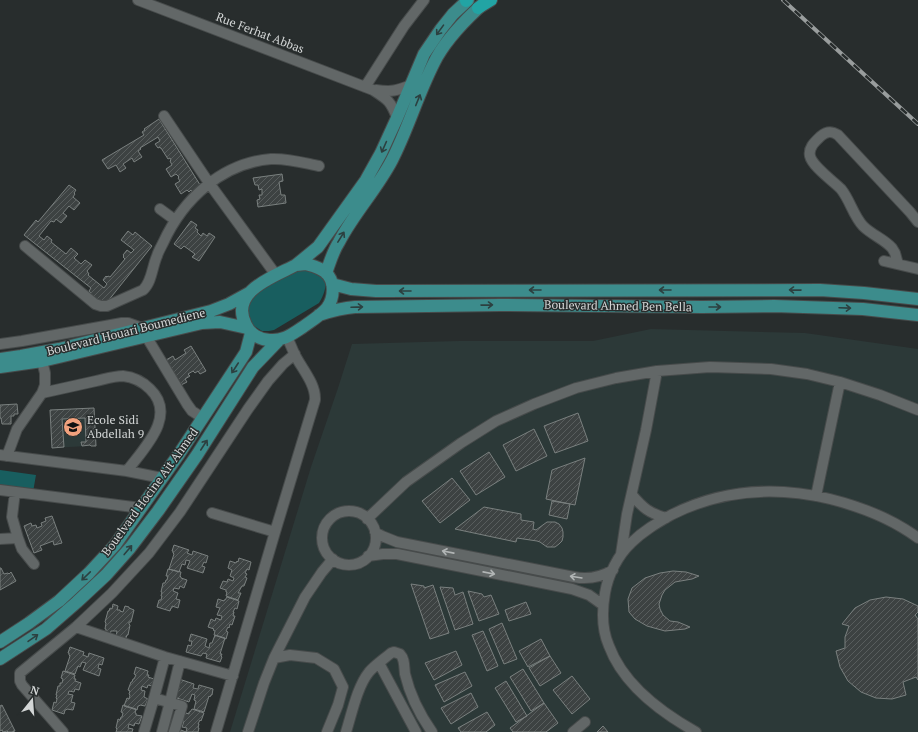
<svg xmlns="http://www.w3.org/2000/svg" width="918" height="732" font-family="'PT Serif',serif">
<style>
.built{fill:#2c3938}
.green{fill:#185e5f}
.building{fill:url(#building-hatch);stroke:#7a807f}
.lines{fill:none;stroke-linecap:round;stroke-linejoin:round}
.minor-casing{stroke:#474b4b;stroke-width:12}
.major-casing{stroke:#474b4b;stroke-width:14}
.highway-casing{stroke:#474b4b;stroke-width:14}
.minor{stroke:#626767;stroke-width:10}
.major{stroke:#3c8c8c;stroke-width:12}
.highway{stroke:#22a4a4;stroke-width:12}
.rail-casing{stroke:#999d9d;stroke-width:4}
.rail{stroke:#282d2d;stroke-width:2.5;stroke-dasharray:8;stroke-linecap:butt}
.oneway{stroke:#2c4040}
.oneway2{stroke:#b1b5b5}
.labels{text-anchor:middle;stroke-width:3;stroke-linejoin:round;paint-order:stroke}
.street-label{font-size:12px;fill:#d3d6d6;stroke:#282d2d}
.poi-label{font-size:12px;fill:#d3d6d6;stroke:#282d2d;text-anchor:start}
</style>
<defs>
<pattern id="building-hatch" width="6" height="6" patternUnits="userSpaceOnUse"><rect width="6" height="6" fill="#3d4242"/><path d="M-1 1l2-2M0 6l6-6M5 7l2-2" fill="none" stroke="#585d5d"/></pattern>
</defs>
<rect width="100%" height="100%" fill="#282d2d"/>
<path class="built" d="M651,329L805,333L918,349V732H230L311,467L338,388L352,344L459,341H593Z
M94,408L96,446H91L90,445H87V446L52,448L50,410Z"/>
<path class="green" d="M306,267C310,269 319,273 323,276C329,283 323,297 319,303L274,330L269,331H262L251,324L248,318V306L252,297L271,283Z
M0,470L36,475L33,492L0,488Z"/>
<path class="building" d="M159,119L202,188L193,194L191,190L189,192L187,190L181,194L175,184L180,181L178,178L179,177L176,174L171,177L166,169L172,165L170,161L171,160L170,158L168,159L161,148H160V147L158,148L155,144L160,141L158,137L140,148L141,149L138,151L142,157L134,162L132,158L123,164L126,168L120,172L116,165L108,169L102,160L144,135L142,132L145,130L144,129Z
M282,174L283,181L279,182L281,195H285L286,203L258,207L257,200L260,199L259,195H262V189L259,190L258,185H255L253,178Z
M69,185L76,190L74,193L75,194L73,197L80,203L74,210L69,206L63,213L67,216L61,223L56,219L54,222L51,221L39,236L44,240L47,236L52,240L51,242L66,254L71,248L78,254L74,258L81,264L85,260L92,265L87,271L89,274L88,275L104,288L107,284L103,280L106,276L107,277L108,276L110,277L125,259L123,257L124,256L123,255L127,250L131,253L134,250L121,240L128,231L133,235L135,232L152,246L104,306L90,294L91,293L89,291L91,288L24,235L36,220L38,222Z
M191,221L197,225L195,228L198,230L197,232L201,236L203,233L207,236L209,233L215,237L199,261L192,257L195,254L184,246L181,249L174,244Z
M191,346L206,371L200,374L198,371L195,373L193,371L188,374L190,376L185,379L187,382L181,385L166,360L173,356L175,360L186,353L184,350Z
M17,404L18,414H14V416H11V424H2L1,418H0V405Z
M94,408L96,446H91L90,445L82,446L81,442H86L85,418L62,419L64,447L52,448L50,410Z
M578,413L588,441L555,453L544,426Z
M534,429L547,456L516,471L503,445Z
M489,452L505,477L476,495L460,471Z
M585,458L575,505L546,499L552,470Z
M452,478L470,500L440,523L422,501Z
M552,501L570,504L567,519L549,515Z
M484,507L521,514V520L534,522L533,529L536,530L547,522H555L559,524L562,528L563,532V537L562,541L559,544L555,547H547L540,542L537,541L517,538L516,542L455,529Z
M52,516L62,543L54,545L53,541L40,546L42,550L34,553L24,526L31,523L32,526L36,525L37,528L42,526L41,523L46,521L45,518Z
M174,545L189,550L187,553L192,555L193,551L208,556L206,563L204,562L202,566L205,567L203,573L187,568L190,561L186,560L185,565L182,564L179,572L169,569L174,554L173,553V551H172Z
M239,558L251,562L249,570L247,569L245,573L247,574L245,577L247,578L244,586H242L238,593H241L238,600L226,596L227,592H226V590L220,588L223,581L227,582L228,579L233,581L234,578L230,576L232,570L228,568L230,561L236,563L237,561L238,562Z
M0,568H1L4,574L8,573L9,574L11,572L16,581L0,590Z
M168,569L181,572L180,576L181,577V578L187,580L184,588L180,586L179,589L174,588L173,591L178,593L176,599L180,600L178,608L172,606V608H171L170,611L157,607L159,600H161L162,596H161L162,592H161L163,583H165L166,580H167L168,576H166Z
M673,571L686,572L699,576L692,579L675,582L665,590L662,595L659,604L660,609L663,615L670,621L678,622L690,627L685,629L665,631L647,626L635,619L629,612L628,599L632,588L645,578L660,573Z
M411,584L424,586V588L433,585L449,633L430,639Z
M440,587L453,588L455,595L463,592L473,624L455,630Z
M468,591L482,594L484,597L491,595L499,614L479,621Z
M227,597L239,601L237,609L235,608L233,612H234L233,616H235L232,625L230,624L229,628L228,627L226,631L228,632L226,639L214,635L215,631L213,630L214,629L208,627L211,619L215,621L216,618L221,620L222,616L217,615L220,608L216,607L218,599L224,601V600H225Z
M886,597L903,599L918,606V612L915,615L918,619V680L916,677L903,682L906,695L892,699L876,698L861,692L848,681L840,667L836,651L845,648V637L849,626L842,624L855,608L870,600Z
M526,602L531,614L509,621L505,610Z
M113,604L118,606L117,610H120V611L123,612L125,606L129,607V608L134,610L131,622H129V624L130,625L128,635H127L126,638L121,637V639L116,637L117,631H111L110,634L106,633V629H105L106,623L105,622L108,611H109L110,608L112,609Z
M502,623L517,659L504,664L489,629Z
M483,631L498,666L487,671L472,635Z
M191,634L207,639L205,646L209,648L210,643H212L215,635L225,638L220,654H222L221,656L222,657L220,662L206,658L207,654L203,653L201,656L186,652L188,645L191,646L192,641H189Z
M541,639L550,656L528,667L519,651Z
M70,647L84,652L83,655L88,657L89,653L104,658L102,665L99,664L98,668L101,669L99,676L83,670L86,663L82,662L80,667L78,666L75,674L65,671L70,656L69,655V653H68Z
M456,651L462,665L434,680L425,663Z
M550,656L561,673L540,686L529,668Z
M136,667L148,671L147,675H149L148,677L154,679L152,686L148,685L147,688L142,686L141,690L145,691L144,697L148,699L145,706L140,705L139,706H138L137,710L124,706L127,698L129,699L130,695L129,694L130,691L128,690L131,682H132L133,679H134L136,675L134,674Z
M523,669L544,703L531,711L510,677Z
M63,671L75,675L74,679H76L75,681L81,683L79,690L75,689L74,692L69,691L68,694L73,695L71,702L75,703L73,710L67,709L66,710H65L64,714L52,710L54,702L56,703L57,699L56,698L57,695H56L58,686H60V683H62L63,679L61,678Z
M465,672L472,686L444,702L435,685Z
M572,676L590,699L572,714L553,690Z
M179,679L194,684L193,688L198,689L199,685L213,689L212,695H211L210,697L209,696L204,712L194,709L196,701L194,700L195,695L192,694L189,702L174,697L175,691H178L179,687L177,686Z
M506,681L527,716L516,722L495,688Z
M471,693L478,707L451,724L441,708Z
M544,703L558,723L546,732H513L510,728Z
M2,705L15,731L12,732H8L7,731L3,732L2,730L0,731V706Z
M123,705L136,709L135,713H136V715L142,716L139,724L135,723L134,726L129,724L128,728L133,729L132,732H116L117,729L116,728L118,719L120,720L121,717H122L123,713L121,712Z
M192,709L204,713L201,721L200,720L198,724H199L198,728H199L198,732H180L181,730L186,732L187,728L182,727L184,721L180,719L183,712L189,714V712H190Z
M487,712L495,725L486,732H461L458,728Z
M603,726L608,732H597Z"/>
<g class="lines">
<g class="minor-casing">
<path id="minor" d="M138,0L373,90C387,99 391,101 397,118
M365,87L404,26L424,0
M376,90C392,92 396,91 411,85
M164,116L209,183L276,275
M160,209L175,220
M25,246L95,304L101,306H107L143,290C152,282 152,267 157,256C158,252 161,247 163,243C183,199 222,163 271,159C287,158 304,163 319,166
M884,261L918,269
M898,264L895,253L892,248C884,239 872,235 863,226C853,215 850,200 841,189C833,181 812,166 810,156C808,147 816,141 821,136C827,131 832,131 838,135L910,212L918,222
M146,336L187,404L192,411L203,418
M0,344L22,341L122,323H128L142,328
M42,393C60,389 78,385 96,381C105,379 114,376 123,376C133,377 143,382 150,389C178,416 143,449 127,471
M0,455L127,471L162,478
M7,456L17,429L42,393L45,385V373L42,361
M0,490L141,508
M15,492L12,517L18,538L22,549L34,564
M632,495C643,508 649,513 666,518
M816,496L840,382
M322 538a27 27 0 1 1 54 0a27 27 0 1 1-54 0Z
M212,513L275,532
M367,519L406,482L461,443L496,421L534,404L576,388L616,378L657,371L710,367L771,369L807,374L840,382L880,395L918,410
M375,532L382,536L397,542L574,577C589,580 601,577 613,570
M0,539L18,538
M621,554L627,514L646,430L657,371
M368,556L383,554H397L572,589L589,595L603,605
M76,627L165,657L233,676
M274,658L290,655L316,658L334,669L343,687L338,705L327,732
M379,663L416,732
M154,698L182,706L174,732
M63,732L22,685L20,681V673L76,627L112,593L149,553L180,512L248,409L268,381L283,364L295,354
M144,732L154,698L165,657
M162,732L170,702L180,661
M216,732L275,532L315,400C316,384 302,369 295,355C292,349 290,343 287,337
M248,732L264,683L274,658L305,597L322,572L333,559
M346,732C352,713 357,687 369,672C375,665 384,659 391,653L394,652L400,654C405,659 404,667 405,674C410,695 420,715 432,732
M573,732L585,722
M696,732C662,713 623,684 609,646C602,630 602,610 605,593C608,575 618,555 631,543C643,531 657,523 671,515C722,489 775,486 830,499C862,507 891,518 918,538"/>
</g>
<g class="major-casing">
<path id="major" d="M306,264C313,266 319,267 325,272C336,281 334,298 327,308C320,316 311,321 303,327C292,334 284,341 270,340C260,340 250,334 246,325C229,293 270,278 292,267L296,265Z
M296,265L318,247L366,180L381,153L397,118L424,54L441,29L453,14L468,0
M326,273C330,262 333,251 339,242C354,213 377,189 392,160C409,127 419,90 437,57C449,36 467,18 485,2
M332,284L351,289L376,291L820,290L864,293L918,299
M319,315C331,311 342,308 355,307L500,305L702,307L774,306L863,309L918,315
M0,359L21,356L59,349L211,311L229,304L249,293
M0,367L42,361L202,323L220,322L247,328
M0,642L29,623L59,601L89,573L115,545L179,454L246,352L251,333
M0,659L46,629L77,602L106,575L130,548L158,511L197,455L253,367L278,341"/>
</g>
<g class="highway-casing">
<path id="highway" d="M466,1L467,0
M478,8L491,0"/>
</g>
<use href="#minor" class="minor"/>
<use href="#major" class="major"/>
<use href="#highway" class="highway"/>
<g class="rail-casing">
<path id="rail" d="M783,0L918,124"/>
</g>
<use href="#rail" class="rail"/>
</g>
<defs><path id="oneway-shaft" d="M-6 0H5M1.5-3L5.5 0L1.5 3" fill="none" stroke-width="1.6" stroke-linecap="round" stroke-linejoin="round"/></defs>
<g class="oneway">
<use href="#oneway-shaft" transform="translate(440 30) rotate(126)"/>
<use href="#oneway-shaft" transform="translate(418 100) rotate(-68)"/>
<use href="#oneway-shaft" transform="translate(384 147) rotate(114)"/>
<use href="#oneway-shaft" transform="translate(341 237) rotate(-58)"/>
<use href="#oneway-shaft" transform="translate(535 290) rotate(180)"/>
<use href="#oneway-shaft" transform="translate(665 290) rotate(180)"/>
<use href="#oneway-shaft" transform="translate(795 290) rotate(-179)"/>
<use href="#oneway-shaft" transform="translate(405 291) rotate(180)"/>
<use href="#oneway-shaft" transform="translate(487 305) rotate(-1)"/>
<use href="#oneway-shaft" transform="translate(357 307) rotate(-2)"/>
<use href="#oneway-shaft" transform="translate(715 307)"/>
<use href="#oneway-shaft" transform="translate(845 308) rotate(2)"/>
<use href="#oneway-shaft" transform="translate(235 368) rotate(123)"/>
<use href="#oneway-shaft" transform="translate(204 445) rotate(-57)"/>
<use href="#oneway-shaft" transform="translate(128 550) rotate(-50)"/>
<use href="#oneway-shaft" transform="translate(86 576) rotate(136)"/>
<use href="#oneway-shaft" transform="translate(33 638) rotate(-35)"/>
</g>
<g class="oneway2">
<use href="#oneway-shaft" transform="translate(448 552) rotate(-169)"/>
<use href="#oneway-shaft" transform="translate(489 573) rotate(11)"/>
<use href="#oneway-shaft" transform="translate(576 577) rotate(-171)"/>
</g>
<defs>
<g id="school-disc" transform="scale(1)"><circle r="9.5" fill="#f1a17d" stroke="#282d2d"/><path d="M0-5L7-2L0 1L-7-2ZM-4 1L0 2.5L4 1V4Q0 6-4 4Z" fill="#111"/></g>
</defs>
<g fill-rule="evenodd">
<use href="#school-disc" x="73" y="427"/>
</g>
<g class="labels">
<g class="street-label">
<text transform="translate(260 33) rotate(21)" y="4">Rue Ferhat Abbas</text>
<text transform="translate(618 306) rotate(1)" y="4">Boulevard Ahmed Ben Bella</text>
<text transform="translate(126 332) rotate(-14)" y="4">Boulevard Houari Boumediene</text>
<text transform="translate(150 492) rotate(-54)" y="4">Bouelvard Hocine Ait Ahmed</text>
</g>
<g class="poi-label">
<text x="87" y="424">Ecole Sidi<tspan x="87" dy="14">Abdellah 9</tspan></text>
</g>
</g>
<g transform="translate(32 700) rotate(17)" stroke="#282d2d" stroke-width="3" paint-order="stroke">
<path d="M0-3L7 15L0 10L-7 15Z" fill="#d3d6d6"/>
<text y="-6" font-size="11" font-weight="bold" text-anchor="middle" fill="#d3d6d6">N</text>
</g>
</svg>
